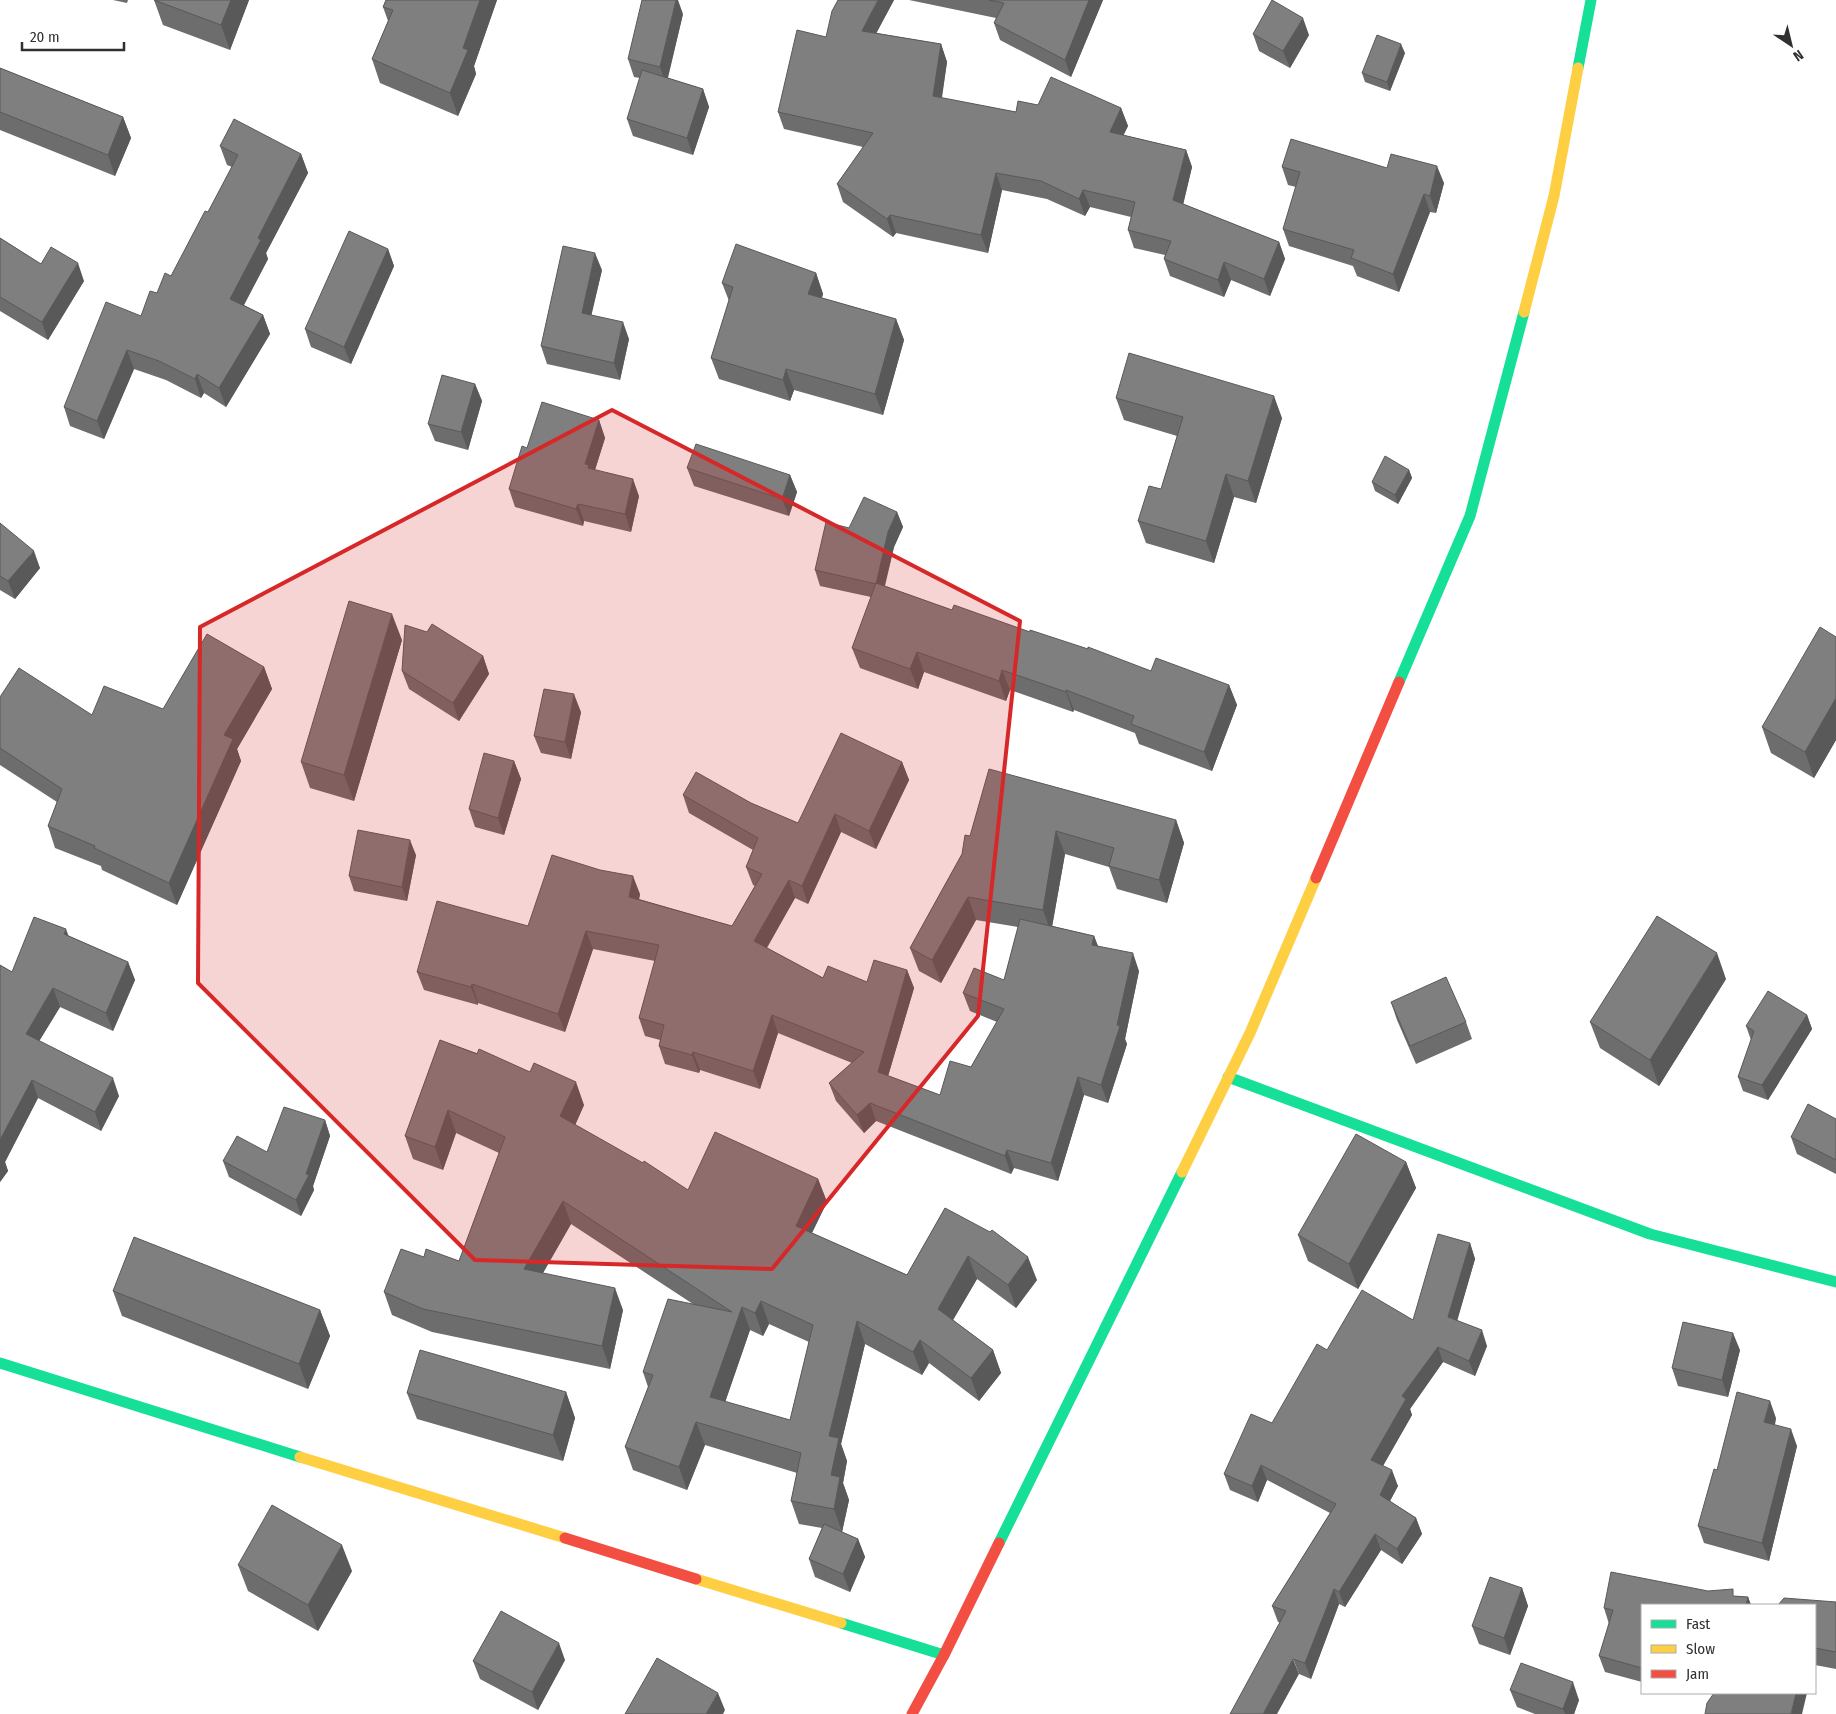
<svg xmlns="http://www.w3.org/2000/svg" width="1836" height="1714" font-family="'Fira Sans Condensed',sans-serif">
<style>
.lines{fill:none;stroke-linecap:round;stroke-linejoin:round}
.fast{stroke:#16e098;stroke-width:11}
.slow{stroke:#ffcf43;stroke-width:11}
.jam{stroke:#f24e42;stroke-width:11}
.wall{fill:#6d6d6d;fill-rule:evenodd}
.shaded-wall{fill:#595959}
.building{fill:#7f7f7f;stroke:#595959;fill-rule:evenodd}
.marked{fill:#d62828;fill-opacity:0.2;stroke:#d62828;stroke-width:4;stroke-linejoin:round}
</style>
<rect width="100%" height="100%" fill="#fff"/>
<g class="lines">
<path class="fast" d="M1578,68L1591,0
M1399,682L1470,516L1524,312
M1228,1077L1650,1234L1836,1282
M0,1363L300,1457
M999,1543L1182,1172
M841,1623L944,1655"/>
<path class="slow" d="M1524,312L1554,196L1578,68
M1182,1172L1250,1033L1316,878
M300,1457L565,1538
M696,1579L841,1623"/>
<path class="jam" d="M1316,878L1399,682
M565,1538L696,1579
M912,1714L944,1655L999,1543"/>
</g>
<path class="wall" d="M113,0H128L127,3Z
M154,0H249L230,50L163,25Z
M386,0H497L474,66L476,74L458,116L380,83L372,59L388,21L383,7Z
M894,0L876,33L941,44L947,62L942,98L1016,112L1038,105L1121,108L1128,126L1123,135L1186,150L1192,167L1183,204L1279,242L1285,259L1270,296L1231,280L1224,297L1170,276L1164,259L1165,255L1134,248L1128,230L1131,217L1090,207L1085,216L1047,199L1002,190L988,253L896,233L893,237L843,202L837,184L863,147L784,129L778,112L826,37Z
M909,0H1103L1071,77L1000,40L994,23L996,18Z
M683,14L668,78L703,89L709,107L693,155L633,136L627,119L640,78L634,77L628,59Z
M1253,34L1309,35L1290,68L1259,51Z
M1405,53L1390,91L1365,82L1362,73Z
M0,68L123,117L131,138L115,176L0,130Z
M220,146L301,154L308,173L266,253L268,259L244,305L263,315L270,334L226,407L204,393L201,398L166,380L134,369L104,439L70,426L64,407L141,316L157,293L171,276L208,212L232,167L227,165Z
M1282,167L1387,168L1444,183L1436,213L1430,212L1399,292L1357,276L1353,266L1289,246L1283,229L1296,187L1288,185Z
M0,238L41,264L84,281L48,340L0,311Z
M388,249L394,266L351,364L311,347L305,329Z
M602,270L591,315L629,339L620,380L547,364L541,346Z
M816,273L823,294L822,298L896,319L904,340L883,415L794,390L790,401L719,379L711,358L729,301L722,283Z
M475,384L482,401L468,450L435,441L428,424Z
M1116,398L1282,418L1256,503L1234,497L1214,563L1146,543L1138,521L1161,489L1177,436L1124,420Z
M599,420L605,438L595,470L639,496L631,532L584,521L583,526L515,507L509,489L527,448Z
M687,468L790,475L797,492L789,516L694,486Z
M1409,470L1412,478L1398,504L1375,491L1372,482Z
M897,512L903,527L894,547L885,586L952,610L1030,632L1151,671L1229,685L1237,705L1212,771L1139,744L1135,733L1074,710L1073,712L1010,690L1006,701L924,672L918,689L860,668L852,648L871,597L820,586L815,570L849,528Z
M0,523L40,568L15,599L0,590Z
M1836,637V740L1814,778L1771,753L1762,727Z
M402,640L354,801L310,788L301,762Z
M483,656L489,674L459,721L409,689L402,671Z
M264,667L272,689L237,749L241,761L177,905L102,870L101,866L55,848L48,826L57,802L0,765V697L92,715L163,709Z
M581,712L571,759L541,753L534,736Z
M514,761L521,779L504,835L475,827L469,809Z
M902,762L909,780L876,849L841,832L808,904L795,898L767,948L823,978L867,982L907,970L914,988L888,1076L940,1095L971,1067L997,1022L970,1011L963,993L1004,980L1018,927L976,920L941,983L919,971L910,948L962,854L970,836L1176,820L1184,843L1167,903L1117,889L1109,867L1065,854L1052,926L1094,936L1098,946L1139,971L1125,1039L1127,1044L1108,1103L1084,1095L1058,1181L1014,1168L1011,1174L876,1121L864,1133L836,1101L829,1083L852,1063L778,1033L760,1089L700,1070L699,1073L665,1064L659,1046L660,1040L645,1036L639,1018L655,961L593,949L565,1032L478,1003V1005L424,990L417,972L528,926L600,870L640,894L639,899L732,926L755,886L753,885L746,867L753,850L689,813L683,795L751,803L798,823Z
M416,855L407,901L354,891L349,876Z
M69,936L128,962L135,980L113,1031L60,1007L39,1041L119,1096L101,1131L38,1098L5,1162L8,1171L0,1182V965L12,972Z
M1726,979L1659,1086L1600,1048L1590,1022Z
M1391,1002L1466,1022L1472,1039L1416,1064L1397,1020Z
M1807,1015L1812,1029L1768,1100L1743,1091L1738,1077L1751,1040L1746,1026Z
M440,1040L530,1072L584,1105L575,1125L688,1190L818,1179L827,1202L812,1233L907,1275L945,1208L1037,1280L1016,1308L977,1279L953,1320L993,1350L1001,1373L979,1401L929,1363L922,1375L865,1344L841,1444L847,1461L843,1483L849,1500L842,1532L858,1539L865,1557L850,1592L815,1577L809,1559L822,1528L799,1524L791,1501L797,1473L705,1445L687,1490L633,1470L625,1447L648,1387L643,1372L693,1304L571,1224L543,1273L623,1310L610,1369L432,1332L392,1315L384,1292L424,1257L459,1261L499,1153L456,1133L443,1170L413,1159L405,1136ZM769,1324L809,1342L790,1420L725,1402L750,1330L763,1336Z
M1836,1119V1174L1797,1154L1791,1137Z
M325,1120L330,1136L313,1186L314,1190L301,1216L229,1177L223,1161L267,1152Z
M1406,1162L1416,1188L1358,1289L1308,1261L1298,1235Z
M1470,1243L1475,1259L1457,1320L1487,1346L1475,1376L1443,1362L1410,1409L1412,1415L1383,1466L1398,1486L1390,1501L1416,1518L1422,1534L1402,1564L1381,1550L1345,1607L1339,1604L1311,1679L1299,1674L1279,1622H1278L1272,1606L1330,1513L1267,1480L1258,1502L1230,1490L1224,1474L1272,1423L1413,1320Z
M113,1291L320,1310L330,1336L308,1389L122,1316Z
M1740,1350L1728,1397L1678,1386L1672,1368Z
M566,1392L575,1418L563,1461L417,1419L407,1393Z
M1776,1418L1775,1425L1797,1446L1769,1561L1704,1543L1698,1526L1717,1470Z
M238,1565L352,1571L318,1631L248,1591Z
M1522,1588L1528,1606L1510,1655L1479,1644L1472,1626Z
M1735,1596L1748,1597L1751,1605H1642V1682L1605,1672L1599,1656L1609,1624L1604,1608Z
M1836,1602V1669L1815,1665V1605Z
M565,1660L538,1710L480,1679L473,1661Z
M1510,1690L1579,1700L1574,1714H1535L1517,1707Z"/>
<path class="shaded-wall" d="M231,0H249L230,50L221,25Z
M480,0H497L474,66L476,74L458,116L450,93L463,48Z
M676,0H678L683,14L666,84L660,67Z
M878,0H894L868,49L862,31Z
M1089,0H1103L1071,77L1065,60Z
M1303,18L1309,35L1290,68L1283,51Z
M941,44L947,62L939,114L933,96Z
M1401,44L1405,53L1390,91L1387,82Z
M703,89L709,107L693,155L687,138Z
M1121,108L1128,126L1117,149L1110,132Z
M123,117L131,138L115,176L108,155Z
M1186,150L1192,167L1180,218L1173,200Z
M301,154L308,173L266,253L268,259L237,318L230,299L258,238Z
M1437,166L1444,183L1436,213L1430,196Z
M996,173L1002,190L988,253L981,235Z
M1083,190L1090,207L1085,216L1079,199Z
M1424,194L1430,212L1399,292L1393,274Z
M890,215L896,233L893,237L887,219Z
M1279,242L1285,259L1270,296L1264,279Z
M388,249L394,266L351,364L344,347Z
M595,253L602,270L588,330L582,313Z
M1224,262L1231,280L1224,297L1218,280Z
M78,263L84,281L48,340L42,322Z
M816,273L823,294L815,315L808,294Z
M263,315L270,334L226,407L219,388Z
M896,319L904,340L883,415L875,394Z
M623,322L629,339L620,380L614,363Z
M127,350L134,369L104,439L97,421Z
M786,369L794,390L790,401L783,380Z
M197,374L204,393L201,398L195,379Z
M475,384L482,401L468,450L461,432Z
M1274,396L1282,418L1256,503L1248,481Z
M599,420L605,438L593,476L585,464Z
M1409,470L1412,478L1398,504L1395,495Z
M1226,474L1234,497L1214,563L1206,541Z
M790,475L797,492L789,516L782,499Z
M633,479L639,496L631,532L625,514Z
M578,504L584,521L583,526L576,509Z
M897,512L903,527L894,547L881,600L876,584L888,532Z
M34,551L40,568L15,599L8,581Z
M392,614L402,640L354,801L344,775Z
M917,652L924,672L918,689L910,669Z
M483,656L489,674L459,721L453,703Z
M264,667L272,689L237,749L241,761L177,905L169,883L224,735Z
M1002,670L1010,690L1006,701L999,681Z
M1229,685L1237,705L1212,771L1204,752Z
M1066,690L1074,710L1073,712L1066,692Z
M574,694L581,712L571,759L565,742Z
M1836,698V740L1814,778L1805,752Z
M514,761L521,779L504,835L498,818Z
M902,762L909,780L876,849L869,831Z
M835,814L841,832L808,904L802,886Z
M1176,820L1184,843L1167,903L1159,880Z
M1056,831L1065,854L1051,933L1043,910Z
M410,840L416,855L407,901L402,887Z
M633,876L640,894L636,915L629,897Z
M789,880L795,898L760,959L754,941Z
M968,897L976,920L941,983L932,960Z
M66,929L73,948L64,934Z
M586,931L593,949L565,1032L558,1014Z
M1094,936L1101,954L1092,945Z
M1133,953L1139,971L1125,1039L1127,1044L1108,1103L1101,1085L1117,1025Z
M1717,953L1726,979L1659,1086L1650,1060Z
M128,962L135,980L113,1031L106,1013Z
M907,970L914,988L884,1090L878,1072Z
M472,984L478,1003V1005L471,987Z
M53,988L60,1007L32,1053L26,1034Z
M772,1015L778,1033L760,1089L753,1071Z
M1807,1015L1812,1029L1768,1100L1762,1085Z
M693,1052L700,1070L699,1073L692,1055Z
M1078,1077L1084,1095L1058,1181L1051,1163Z
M113,1078L119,1096L101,1131L95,1112Z
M32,1080L38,1098L5,1162L8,1171L0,1182V1140Z
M576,1082L584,1105L569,1139L560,1116Z
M870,1103L876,1121L864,1133L857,1115Z
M448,1110L456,1133L443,1170L435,1147Z
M325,1120L330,1136L313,1186L314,1190L301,1216L296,1200L306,1174Z
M1007,1150L1014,1168L1011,1174L1005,1156Z
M1406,1162L1416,1188L1358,1289L1349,1264Z
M818,1179L827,1202L804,1249L796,1226Z
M563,1201L571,1224L532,1292L524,1269Z
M1470,1243L1475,1259L1454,1332L1448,1317Z
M968,1256L977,1279L946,1332L938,1309Z
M1028,1257L1037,1280L1016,1308L1008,1285Z
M615,1288L623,1310L610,1369L602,1346Z
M761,1301L769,1324L763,1336L755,1313Z
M742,1307L750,1330L719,1420L710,1397Z
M320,1310L330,1336L308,1389L299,1364Z
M857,1321L865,1344L841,1444L847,1461L843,1483L849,1500L842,1532L834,1509L829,1436Z
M1482,1330L1487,1346L1475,1376L1469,1361Z
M1733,1333L1740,1350L1728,1397L1722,1380Z
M920,1340L929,1363L922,1375L913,1352Z
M1438,1347L1443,1362L1410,1409L1412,1415L1377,1476L1371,1460L1402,1396Z
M993,1350L1001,1373L979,1401L971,1378Z
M566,1392L575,1418L563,1461L553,1435Z
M1770,1401L1776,1418L1771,1440L1764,1422Z
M696,1422L705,1445L687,1490L679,1467Z
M1791,1429L1797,1446L1769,1561L1762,1543Z
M1261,1465L1267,1480L1258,1502L1252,1486Z
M1392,1470L1398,1486L1385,1510L1380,1495Z
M1416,1518L1422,1534L1402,1564L1397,1549Z
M1375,1534L1381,1550L1345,1607L1339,1592Z
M858,1539L865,1557L850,1592L843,1574Z
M342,1545L352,1571L318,1631L308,1605Z
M1522,1588L1528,1606L1510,1655L1504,1638Z
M1334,1589L1339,1604L1311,1679L1305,1663Z
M1748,1597L1751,1605H1746Z
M559,1643L565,1660L538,1710L532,1692Z
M1293,1659L1299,1674L1277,1714H1263Z
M1573,1682L1579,1700L1574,1714H1565L1563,1709Z
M718,1693L725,1710L723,1714H706Z
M1796,1693H1807L1802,1714H1791Z"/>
<path class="building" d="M154,0H231L221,25Z
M386,0H480L463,48L468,50L450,93L372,59L393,10L383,7Z
M642,0H676L660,67L628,59Z
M838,0H878L862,31L941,44L933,96L1016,112L1018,101L1038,105L1051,77L1121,108L1110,132L1186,150L1173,200L1279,242L1264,279L1224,262L1218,280L1164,259L1171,241L1128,230L1135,202L1083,190L1079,199L1041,181L996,173L981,235L890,215L887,219L837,184L873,133L778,112L797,30L826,37L832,11Z
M989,0H1089L1065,60L994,23L1004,3Z
M1272,0L1303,18L1283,51L1253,34Z
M1377,35L1401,44L1387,82L1362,73Z
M0,68L123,117L108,155L0,112Z
M642,70L703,89L687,138L627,119Z
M234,119L301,154L258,238L261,240L230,299L263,315L219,388L197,374L195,379L159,361L127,350L97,421L64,407L106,302L141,316L150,291L157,293L165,273L171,276L205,211L208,212L238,155L220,146Z
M1291,139L1387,168L1391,154L1437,166L1430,196L1424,194L1393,274L1351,258L1354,250L1283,229L1300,172L1282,167Z
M349,231L388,249L344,347L305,329Z
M0,238L41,264L51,247L78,263L42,322L0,297Z
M736,244L816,273L808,294L896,319L875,394L786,369L783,380L711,358L733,287L722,283Z
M563,246L595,253L582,313L623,322L614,363L541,346Z
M1129,353L1274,396L1248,481L1226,474L1206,541L1138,521L1149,486L1161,489L1183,417L1116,398Z
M442,375L475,384L461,432L428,424Z
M542,402L599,420L585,464L589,465L588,468L633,479L625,514L578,504L576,509L509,489L522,446L527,448Z
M696,444L790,475L782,499L687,468Z
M1385,456L1409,470L1395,495L1372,482Z
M864,497L897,512L888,532L876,584L815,570L826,522L849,528Z
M0,523L34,551L8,581L0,576Z
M876,583L952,610L954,605L1030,632V630L1088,649V647L1151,671L1156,658L1229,685L1204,752L1131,724L1134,716L1066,690V692L1002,670L999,681L917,652L910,669L852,648Z
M349,601L392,614L344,775L301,762Z
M432,624L483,656L453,703L402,671L405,625L427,632Z
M1820,627L1836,637V698L1805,752L1762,727Z
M207,634L264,667L224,735L233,739L169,883L94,848L95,846L48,826L62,789L0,748V697L19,668L92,715L104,686L163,709Z
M544,689L574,694L565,742L534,736Z
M841,733L902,762L869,831L835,814L802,886L789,880L754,941L823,978L828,966L867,982L874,960L907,970L878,1072L940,1095L950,1061L971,1067L1004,1009L963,993L974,968L1004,980L1020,919L1094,936L1092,945L1133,953L1117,1025L1120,1026L1101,1085L1078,1077L1051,1163L1007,1150L1005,1156L870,1103L857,1115L829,1083L864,1052L772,1015L753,1071L693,1052L692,1055L659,1046L664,1025L639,1018L659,945L586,931L558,1014L472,984L471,987L417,972L437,901L528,926L552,855L600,870L633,876L629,897L732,926L762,874L746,867L758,838L683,795L696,772L751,803L798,823Z
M484,753L514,761L498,818L469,809Z
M989,769L1176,820L1159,880L1109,866L1114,848L1056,831L1043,910L968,897L932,960L910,948L962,854L965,835L970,836Z
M358,830L410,840L402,887L349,876Z
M1657,916L1717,953L1650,1060L1590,1022Z
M34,917L66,929L64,934L128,962L106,1013L53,988L26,1034L113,1078L95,1112L32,1080L0,1140V965L12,972Z
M1446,977L1466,1022L1410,1046L1391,1002Z
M1768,991L1807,1015L1762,1085L1738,1077L1754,1031L1746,1026Z
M440,1040L477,1054L479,1049L530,1072L534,1063L576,1082L560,1116L643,1163L644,1161L688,1190L715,1132L818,1179L796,1226L907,1275L945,1208L990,1232L992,1230L1028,1257L1008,1285L968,1256L938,1309L993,1350L971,1378L920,1340L913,1352L857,1321L829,1436L839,1438L831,1475L840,1477L834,1509L791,1501L801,1453L696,1422L679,1467L625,1447L653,1375L643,1372L668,1299L732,1312L563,1201L524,1269L615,1288L602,1346L423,1309L384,1292L401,1249L424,1257L426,1249L459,1261L505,1137L448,1110L435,1147L405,1136ZM761,1301L813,1325L790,1420L710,1397L742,1307L755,1313Z
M1808,1104L1836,1119V1160L1791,1137Z
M284,1107L325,1120L306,1174L309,1175L296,1200L223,1161L237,1136L267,1152Z
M1356,1134L1406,1162L1349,1264L1298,1235Z
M1438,1234L1470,1243L1448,1317L1482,1330L1469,1361L1438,1347L1402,1396L1406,1399L1371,1460L1392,1470L1380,1495L1416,1518L1397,1549L1375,1534L1339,1592L1334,1589L1305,1663L1293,1659L1263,1714H1230L1286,1611L1272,1606L1336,1504L1261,1465L1252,1486L1224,1474L1251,1414L1272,1423L1317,1344L1327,1350L1362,1290L1413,1320Z
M134,1237L320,1310L299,1364L113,1291Z
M1683,1322L1733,1333L1722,1380L1672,1368Z
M420,1350L566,1392L553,1435L407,1393Z
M1737,1392L1770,1401L1764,1422L1791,1429L1762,1543L1698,1526L1714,1469L1717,1470Z
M272,1505L342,1545L308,1605L238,1565Z
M824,1524L858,1539L843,1574L809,1559Z
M1611,1572L1708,1591L1733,1589V1596L1748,1597L1746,1605H1642V1668L1599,1656L1613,1610L1604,1608Z
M1490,1577L1522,1588L1504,1638L1472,1626Z
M1784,1598L1836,1602V1652L1815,1648V1605H1778Z
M501,1611L559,1643L532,1692L473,1661Z
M657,1658L718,1693L706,1714H625Z
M1521,1663L1573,1682L1563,1709L1510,1690Z
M1714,1693H1796L1791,1714H1705L1707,1703Z"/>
<path class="marked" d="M612,410L1020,621L978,1016L772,1269L475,1260L198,983L200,627Z"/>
<rect x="1641" y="1604" width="175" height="90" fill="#ffffff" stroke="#acacac"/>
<rect x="1651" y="1620" width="25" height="8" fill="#16e098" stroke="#acacac"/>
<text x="1686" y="1629" font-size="15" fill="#303030">Fast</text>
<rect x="1651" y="1645" width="25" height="8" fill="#ffcf43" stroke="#acacac"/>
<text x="1686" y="1654" font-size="15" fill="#303030">Slow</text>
<rect x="1651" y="1670" width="25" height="8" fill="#f24e42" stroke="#acacac"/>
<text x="1686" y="1679" font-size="15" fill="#303030">Jam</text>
<g transform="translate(1791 45) rotate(145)" stroke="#ffffff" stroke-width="4" paint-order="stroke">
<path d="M0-4L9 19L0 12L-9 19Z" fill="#303030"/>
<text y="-8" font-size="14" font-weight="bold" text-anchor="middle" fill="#303030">N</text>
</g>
<path d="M22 42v8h102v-8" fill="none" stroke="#303030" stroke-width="2.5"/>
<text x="30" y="42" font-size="15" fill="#303030" stroke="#ffffff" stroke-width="4" paint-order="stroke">20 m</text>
</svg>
